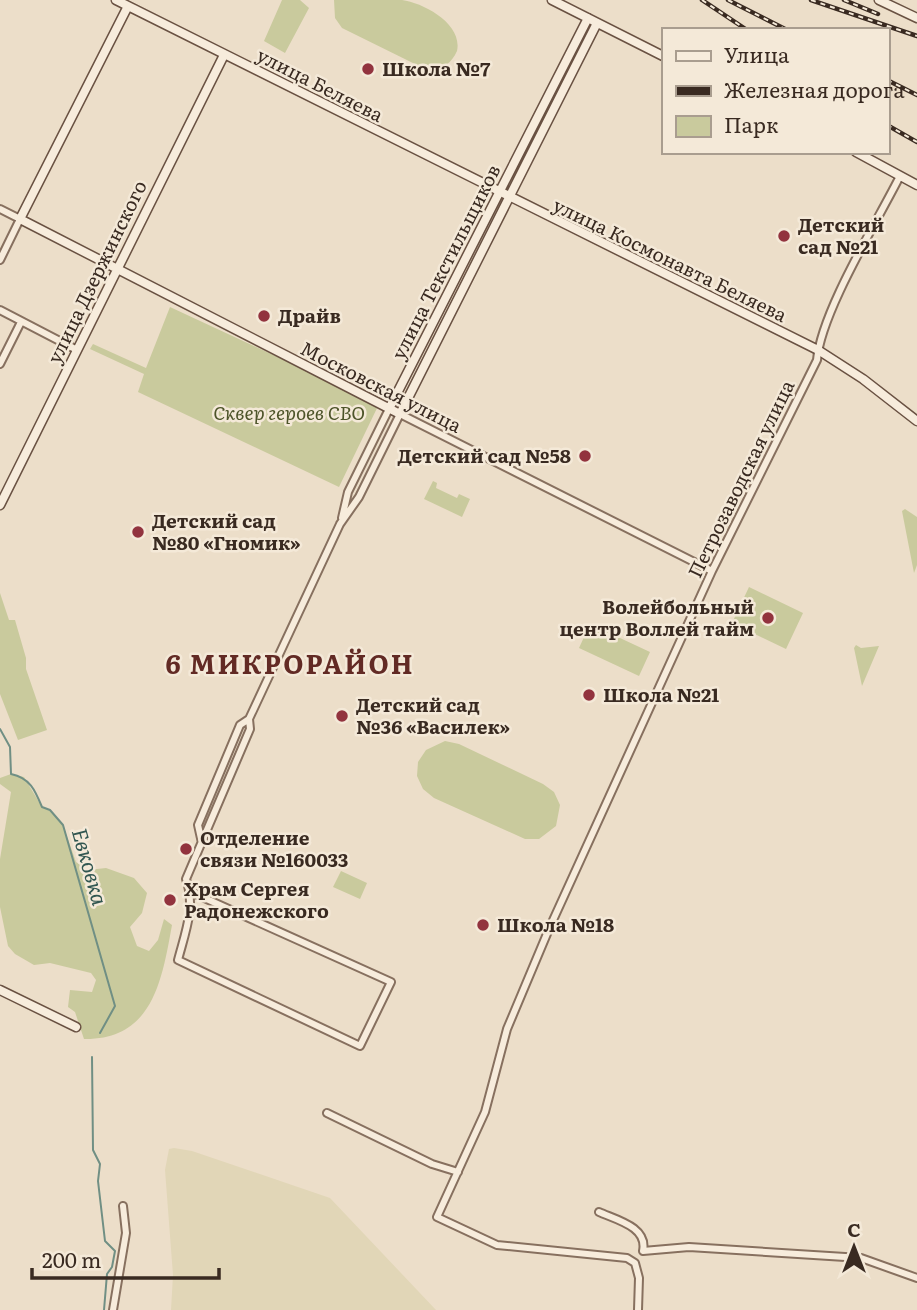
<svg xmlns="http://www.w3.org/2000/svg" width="917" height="1310" font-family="Literata,serif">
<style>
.farmland{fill:#e1d6b7}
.green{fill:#c9ca9d}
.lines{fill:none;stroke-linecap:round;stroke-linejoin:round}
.stream{stroke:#708f84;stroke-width:2}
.street-casing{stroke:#87705f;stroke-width:10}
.secondary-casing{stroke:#695142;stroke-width:11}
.street{stroke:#f7ecdc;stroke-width:6}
.secondary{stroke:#f7ecdc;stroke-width:8}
.rail-casing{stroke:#392a21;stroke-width:4.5}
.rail{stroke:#f4e9d8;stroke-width:2;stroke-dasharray:5;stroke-linecap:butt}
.poi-dot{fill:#92333e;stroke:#f4e9d8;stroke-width:2.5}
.labels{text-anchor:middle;stroke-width:5;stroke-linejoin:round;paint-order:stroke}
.poi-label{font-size:19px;font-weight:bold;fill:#392a21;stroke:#f4e9d8;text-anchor:start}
.street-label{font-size:19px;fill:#392a21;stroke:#f4e9d8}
.park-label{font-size:19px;font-style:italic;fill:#4d5429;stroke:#f4e9d8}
.water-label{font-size:21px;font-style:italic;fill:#325751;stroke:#f4e9d8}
.district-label{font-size:26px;font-weight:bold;letter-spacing:2px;fill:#622a24;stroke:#f4e9d8}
</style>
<rect width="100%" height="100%" fill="#ecdec9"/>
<path class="farmland" d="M174,1148L192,1151L330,1198L436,1310H171L173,1275L165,1170L169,1149Z"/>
<path class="green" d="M282,0H300L309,8L285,53L264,41Z
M334,0C356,0 380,0 402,0C424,3 463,24 457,51C450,67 437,72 421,67L342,28L335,18Z
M170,307L379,404L339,487L138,392L144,374L90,349L93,344L146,368Z
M433,481L437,483L436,488L457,498L459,494L470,499L462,517L424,499Z
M905,509L917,517V565L914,573L902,511Z
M749,587L803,613L786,649L732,623Z
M0,593L9,620H15L26,658V669L47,730L18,740L0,694Z
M590,624L650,652L639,676L579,648Z
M856,645L861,648L879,646L862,686L854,648Z
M445,741L459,744L543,784L554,792L560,805L556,826L539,839H525L434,798L423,789L417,776L418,762L426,750Z
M11,774L24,777L42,807L50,810L63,825L76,862L88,870L106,868L134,878L147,893L142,913L130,927L137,946L149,951L158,940L164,919L172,925C162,980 153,1040 84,1039L75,1012L68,1007L70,990L92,992L96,980L91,973L50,963L34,965L15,954L8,946L0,907V859L11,792L0,784V778Z
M341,871L367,883L360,899L333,887Z"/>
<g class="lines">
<path class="stream" d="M0,729L10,747L11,774C30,778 35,790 42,807L50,810L63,825L115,1006L100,1033
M92,1057L93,1150L100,1164L98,1181L105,1241L115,1251L112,1267L107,1274L104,1310"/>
<g class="street-casing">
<path id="street" d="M0,209L20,219L0,260
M0,310L77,350
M0,364L21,322
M342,518L348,492L389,409
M202,843L198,825L240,725L249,719
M191,892L391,982L360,1046L178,960C185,933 196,906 186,879L250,729L249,719L340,524L359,497L400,414L712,571
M327,1113L432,1164L458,1172
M599,1212C617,1220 648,1227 643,1251L689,1247L861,1258L917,1278
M113,1310L126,1233L123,1206
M638,1310L639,1278L635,1263L627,1258L497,1245L437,1217L485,1112L507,1029L549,929L712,571L817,360C821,312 877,222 900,176"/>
</g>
<g class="secondary-casing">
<path id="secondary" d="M116,0L818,350L863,379L917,421
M552,0L663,56
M879,0L917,18
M128,6L20,219L400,414L597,23
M856,152L917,185
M389,409L588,18
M0,505L224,55
M0,990L76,1027"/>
</g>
<use href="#street" class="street"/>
<use href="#secondary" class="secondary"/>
<g class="rail-casing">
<path id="rail" d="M702,0L747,30
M728,0L787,30
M811,0L917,36
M844,0L878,14
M887,80L917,95
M887,125L917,142"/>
</g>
<use href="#rail" class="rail"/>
</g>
<g class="poi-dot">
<circle cx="368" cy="69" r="7"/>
<circle cx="784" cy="236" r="7"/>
<circle cx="264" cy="316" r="7"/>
<circle cx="585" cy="456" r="7"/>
<circle cx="138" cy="532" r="7"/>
<circle cx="768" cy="618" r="7"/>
<circle cx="589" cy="695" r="7"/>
<circle cx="342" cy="716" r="7"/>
<circle cx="186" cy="849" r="7"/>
<circle cx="170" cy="900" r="7"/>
<circle cx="483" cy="925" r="7"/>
</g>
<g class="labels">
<g class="poi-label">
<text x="382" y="76">Школа №7</text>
<text x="798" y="232">Детский<tspan x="798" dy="22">сад №21</tspan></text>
<text x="278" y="323">Драйв</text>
<text x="571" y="463" text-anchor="end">Детский сад №58</text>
<text x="152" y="528">Детский сад<tspan x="152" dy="22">№80 «Гномик»</tspan></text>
<text x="754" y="614" text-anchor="end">Волейбольный<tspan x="754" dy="22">центр Воллей тайм</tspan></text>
<text x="603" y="702">Школа №21</text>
<text x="356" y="712">Детский сад<tspan x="356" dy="22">№36 «Василек»</tspan></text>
<text x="200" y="845">Отделение<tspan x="200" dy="22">связи №160033</tspan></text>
<text x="184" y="896">Храм Сергея<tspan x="184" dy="22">Радонежского</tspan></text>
<text x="497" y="932">Школа №18</text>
</g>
<g class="street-label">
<text transform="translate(320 85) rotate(27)" y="7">улица Беляева</text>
<text transform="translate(670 260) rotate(26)" y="7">улица Космонавта Беляева</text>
<text transform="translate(446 262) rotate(-63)" y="7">улица Текстильщиков</text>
<text transform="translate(97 272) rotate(-64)" y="7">улица Дзержинского</text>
<text transform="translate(381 387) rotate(27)" y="7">Московская улица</text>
<text transform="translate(741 479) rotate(-64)" y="7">Петрозаводская улица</text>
</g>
<g class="park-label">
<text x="289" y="420">Сквер героев СВО</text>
</g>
<g class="water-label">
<text transform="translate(89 867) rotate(74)" y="7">Евковка</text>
</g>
<g class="district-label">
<text x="290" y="674">6 МИКРОРАЙОН</text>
</g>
</g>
<rect x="662" y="28" width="228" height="126" fill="#f4e9d8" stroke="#a99d8f" stroke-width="2"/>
<rect x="676" y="51" width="35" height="10" fill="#f7ecdc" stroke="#a99d8f" stroke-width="2"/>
<text x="724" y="63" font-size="21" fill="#392a21">Улица</text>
<rect x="676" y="86" width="35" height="10" fill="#392a21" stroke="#a99d8f" stroke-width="2"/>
<text x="724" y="98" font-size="21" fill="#392a21">Железная дорога</text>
<rect x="676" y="116" width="35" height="21" fill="#c9ca9d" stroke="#a99d8f" stroke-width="2"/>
<text x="724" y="133" font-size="21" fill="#392a21">Парк</text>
<g transform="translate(854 1247)" stroke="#f4e9d8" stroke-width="5" paint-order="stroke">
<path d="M0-5L12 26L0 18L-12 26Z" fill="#392a21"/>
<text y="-10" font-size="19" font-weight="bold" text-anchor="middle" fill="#392a21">С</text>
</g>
<path d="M32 1268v10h187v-10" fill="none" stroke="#392a21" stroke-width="3.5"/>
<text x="42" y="1268" font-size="21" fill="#392a21" stroke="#f4e9d8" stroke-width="5" paint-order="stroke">200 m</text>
</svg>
